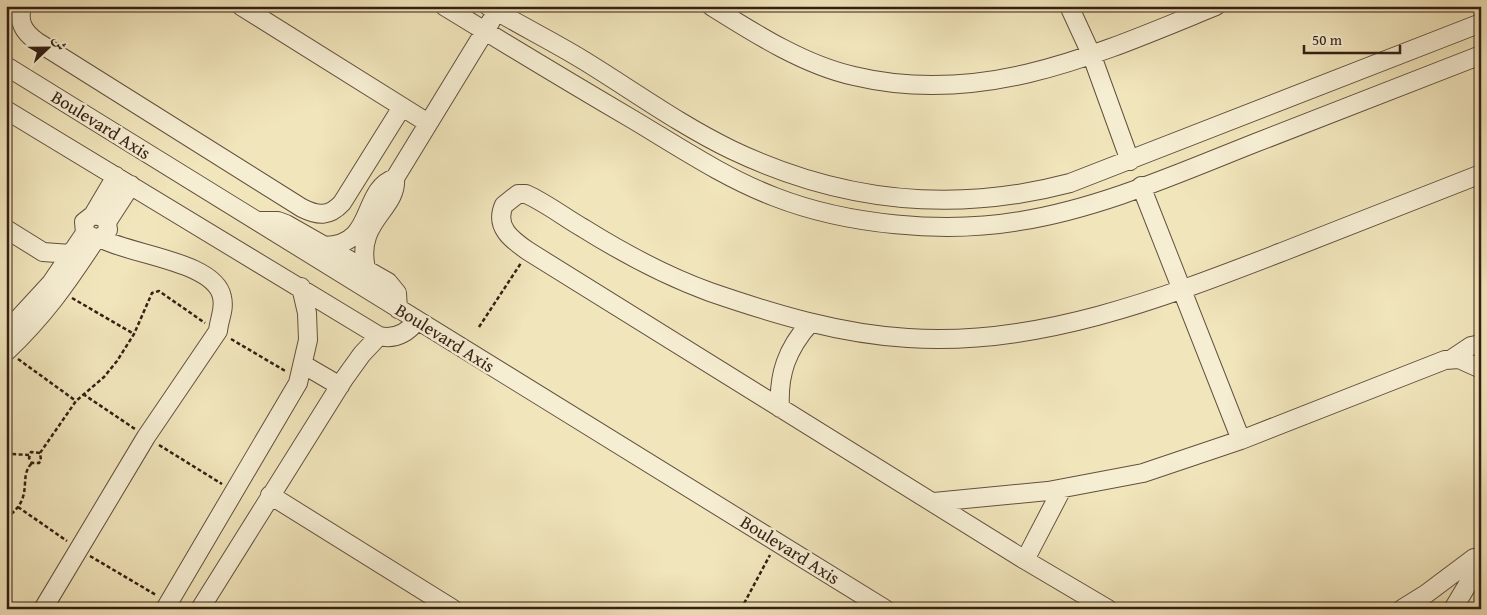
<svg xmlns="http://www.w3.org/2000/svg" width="1487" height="615" font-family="'Gentium Book Plus',Amiri,serif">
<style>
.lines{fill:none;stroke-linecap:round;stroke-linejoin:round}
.minor-casing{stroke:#63503d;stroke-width:20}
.path{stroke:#341f13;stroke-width:2.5;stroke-dasharray:4 2.5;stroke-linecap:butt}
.minor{stroke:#f6eed3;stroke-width:18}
.labels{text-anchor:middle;stroke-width:5;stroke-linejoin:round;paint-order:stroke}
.street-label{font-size:18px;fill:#341f13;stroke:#f6eed3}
</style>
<rect width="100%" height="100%" fill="#f1e5bb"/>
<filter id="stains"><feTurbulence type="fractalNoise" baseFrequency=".004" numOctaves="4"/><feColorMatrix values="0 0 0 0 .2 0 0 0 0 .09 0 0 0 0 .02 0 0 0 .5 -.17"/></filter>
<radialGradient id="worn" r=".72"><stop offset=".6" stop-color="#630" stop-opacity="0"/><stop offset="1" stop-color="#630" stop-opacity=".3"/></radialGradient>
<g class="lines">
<g class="minor-casing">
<path id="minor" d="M22,6C18,22 23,31 36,41L302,208C318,216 329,217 342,203L402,107
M241,6L428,123
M444,6C506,44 569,82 632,119C679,147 725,178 775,197C847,225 944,234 1020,221C1101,208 1179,173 1255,143C1330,114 1405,84 1481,55
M488,6C519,25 552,41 583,60C632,90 680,125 732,150C841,202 953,214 1070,183L1481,23
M711,6C754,33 804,65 854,76C983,107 1098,54 1216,6
M1069,6L1092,56L1130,161
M6,66L885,609
M6,110L379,336C395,340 407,333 417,321
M1141,186L1241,440
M93,215L116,176
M257,221H278L286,224L388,282L397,293L398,309
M107,222L103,217L93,215L84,222L85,233L96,239L104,235L108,230L107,222L131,185
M6,229L43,252L71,254
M325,246C376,245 360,190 395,178
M366,269C355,220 398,210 395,178L491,21
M6,332L51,283L85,233
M6,352C45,315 67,283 96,239
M1453,358L1471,346L1481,344
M304,365L340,386
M780,408C778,374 787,349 810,323
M270,495L453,609
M934,502L1048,491L1143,473L1241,440L1445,360L1459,359L1481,369
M1025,560L1062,489
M43,609L146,437L218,331C219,319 225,310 222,297C215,261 129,255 100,238
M165,609L298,383L308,340L307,313L301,287
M200,609L344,379L362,354L379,336
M1108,609L1025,560L528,251C512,240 494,227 504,205L518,194H526C546,203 564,217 583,228C623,253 666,276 710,292C774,314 840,334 908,338C1037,347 1163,298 1282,252C1348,226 1414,200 1481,174
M1402,609L1426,594L1474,558L1481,560
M1453,609L1481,562"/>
</g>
<path class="path" d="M72,298L134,334
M479,327L521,263
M231,339L287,372
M18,359L76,401
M83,394L135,429
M159,445L222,484
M6,452L12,454L29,455
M40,453L31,452L29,458L32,463H39L41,460L40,453L76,401L104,377L117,361L134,334L152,293L159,291L205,323
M18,507L67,541
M6,518C36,497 17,478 32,463
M90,556L156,595
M741,609L770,555"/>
<use href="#minor" class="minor"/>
</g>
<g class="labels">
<g class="street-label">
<text transform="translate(101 125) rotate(32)" y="6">Boulevard Axis</text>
<text transform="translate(445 338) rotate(32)" y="6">Boulevard Axis</text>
<text transform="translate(790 550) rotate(32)" y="6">Boulevard Axis</text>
</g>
</g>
<rect width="1487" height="615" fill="none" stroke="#f1e5bb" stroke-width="25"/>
<rect x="8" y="8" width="1472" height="600" fill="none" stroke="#341f13" stroke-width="2.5"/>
<rect x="12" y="12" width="1462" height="590" fill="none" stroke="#341f13"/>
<g transform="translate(48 48) rotate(68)" stroke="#f6eed3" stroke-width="4" paint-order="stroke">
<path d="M0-4L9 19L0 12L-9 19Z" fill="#341f13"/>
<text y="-8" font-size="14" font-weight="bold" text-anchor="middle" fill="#341f13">ش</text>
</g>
<path d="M1304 45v8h96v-8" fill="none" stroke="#341f13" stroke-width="2.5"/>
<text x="1312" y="45" font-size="15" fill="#341f13" stroke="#f6eed3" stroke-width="4" paint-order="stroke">50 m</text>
<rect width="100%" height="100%" filter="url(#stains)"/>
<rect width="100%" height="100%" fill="url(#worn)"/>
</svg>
